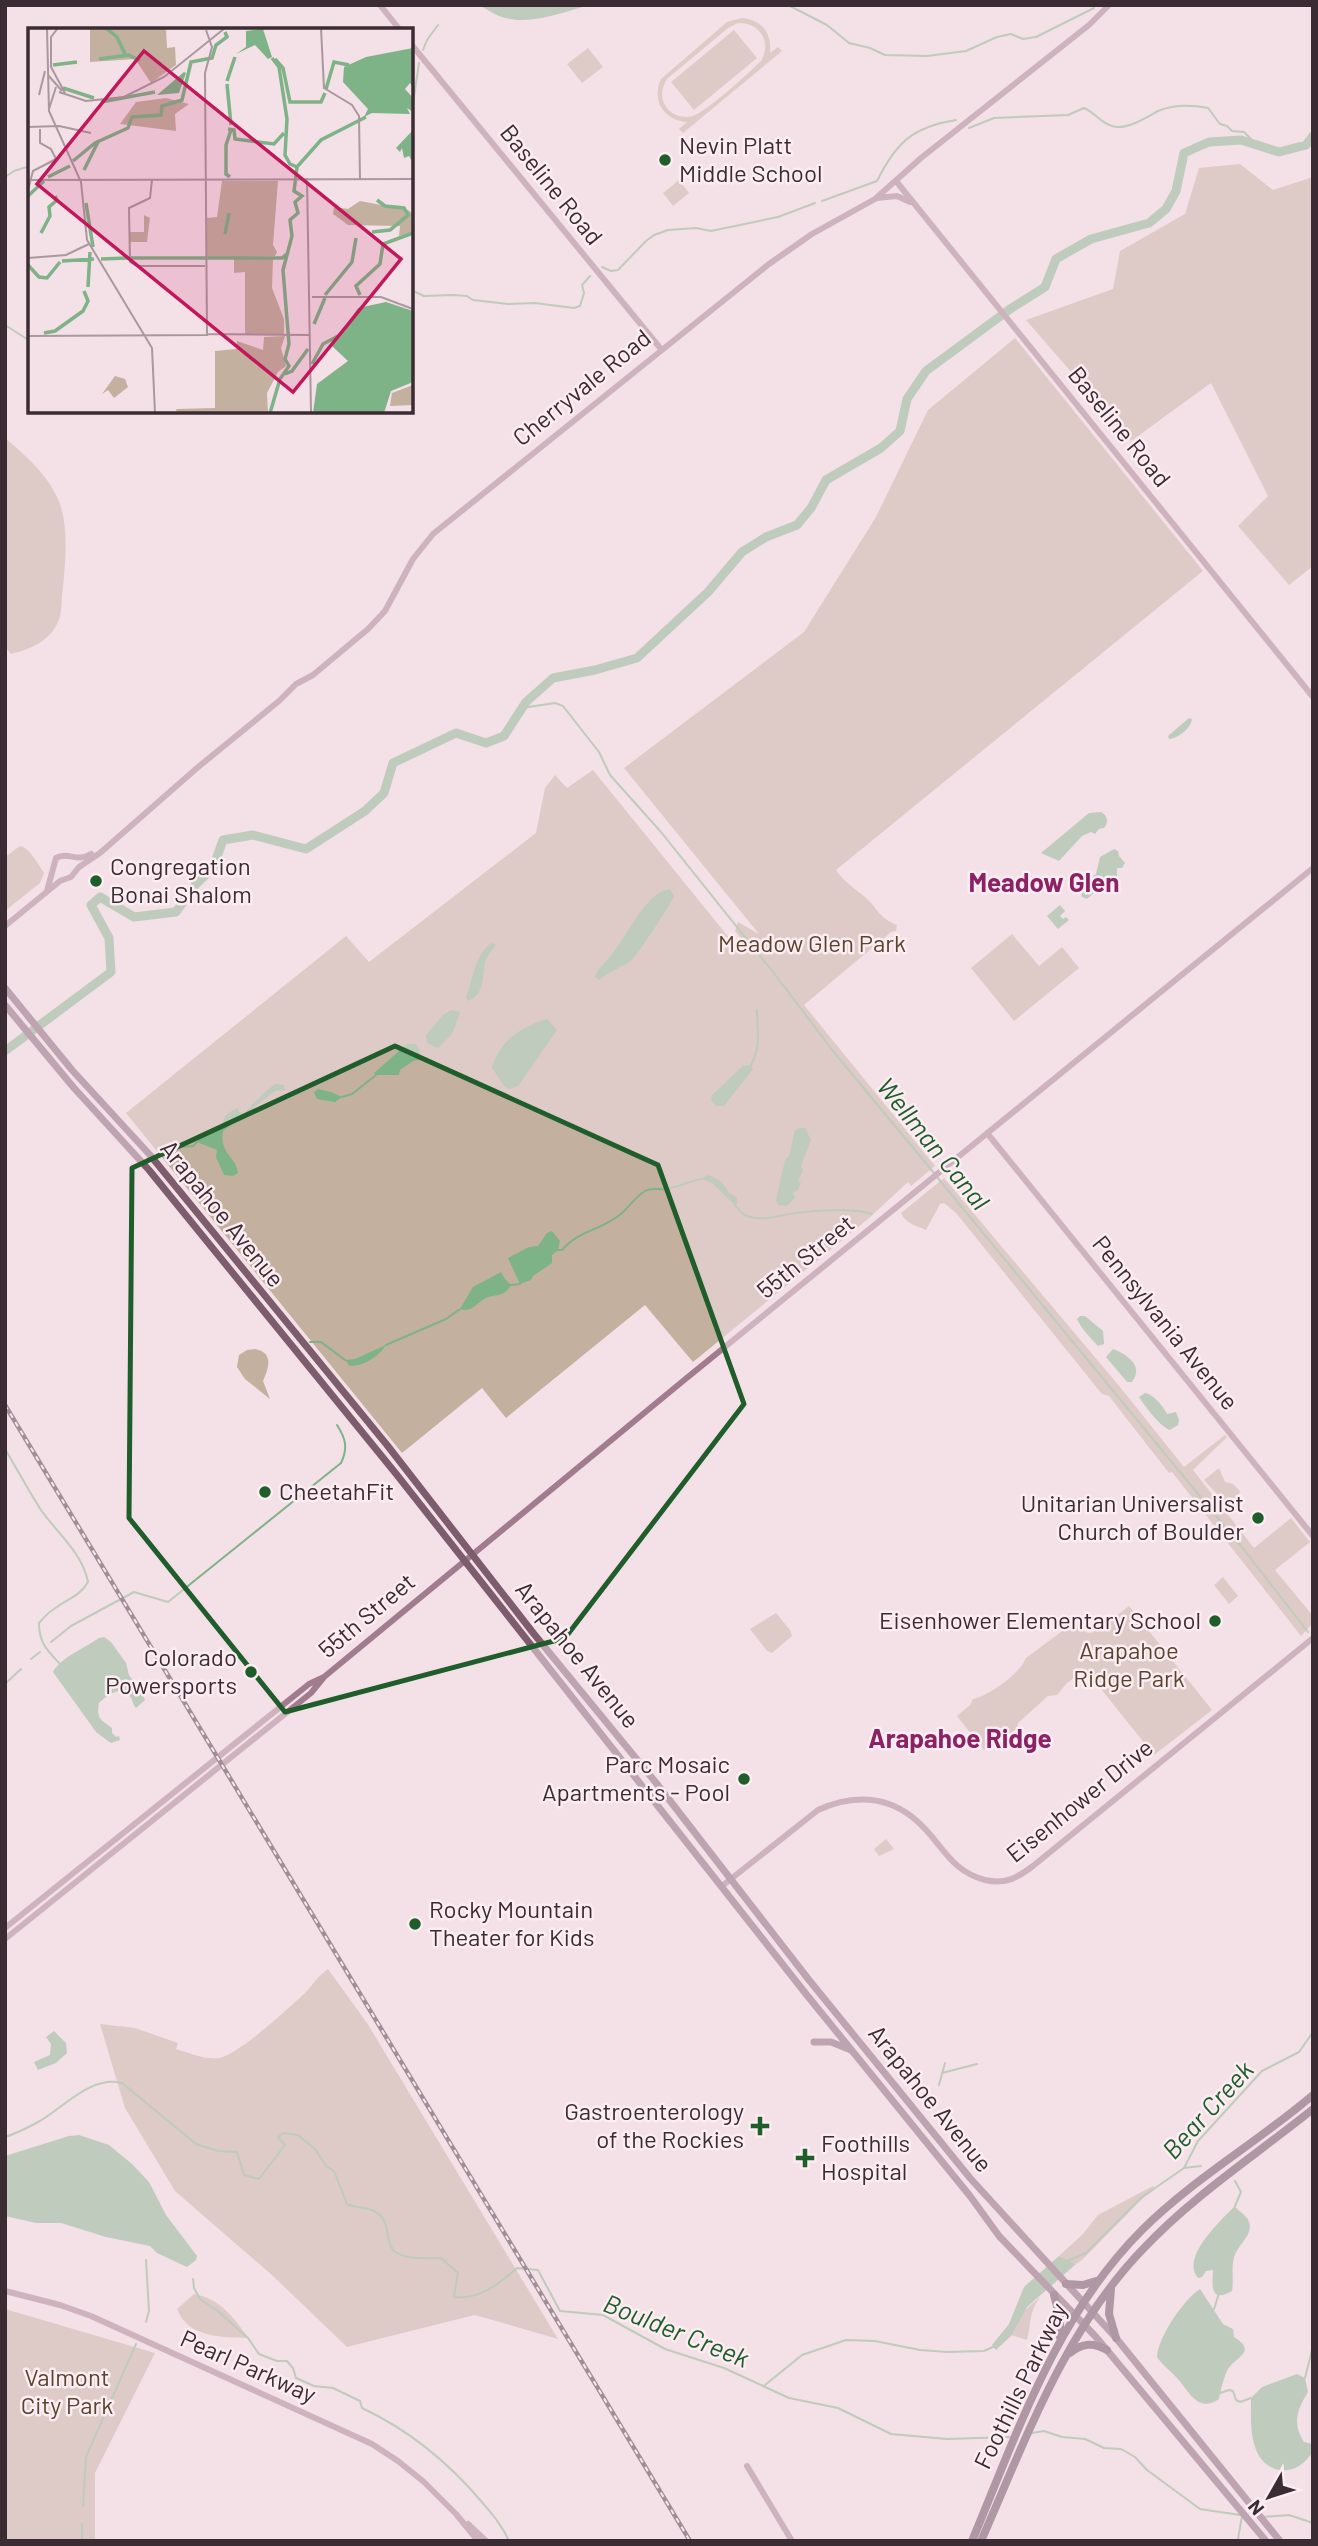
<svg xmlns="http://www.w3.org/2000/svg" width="1318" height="2546" font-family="Barlow,sans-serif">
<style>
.green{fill:#c4b09f;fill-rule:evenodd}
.water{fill:#7eb287}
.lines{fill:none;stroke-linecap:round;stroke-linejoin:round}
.stream{stroke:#7eb287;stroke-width:2}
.river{stroke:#7eb287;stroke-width:9}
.secondary{stroke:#a17c8f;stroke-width:6}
.primary{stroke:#7d5c6d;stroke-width:7}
.highway{stroke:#5c4250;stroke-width:8}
.rail-casing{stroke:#3b2b33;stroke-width:4.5}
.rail{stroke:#fbedf2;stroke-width:2;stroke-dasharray:5;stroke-linecap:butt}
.marked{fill:none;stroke:#1f5d2b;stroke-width:5;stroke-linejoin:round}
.poi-dot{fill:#1f5d2b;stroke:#fbedf2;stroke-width:2.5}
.labels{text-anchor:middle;stroke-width:5;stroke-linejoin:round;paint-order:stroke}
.poi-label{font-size:24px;fill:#3b2b33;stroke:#fbedf2;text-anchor:start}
.street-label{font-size:24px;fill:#3b2b33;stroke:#fbedf2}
.park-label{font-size:24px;fill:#5a442e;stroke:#fbedf2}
.neighbourhood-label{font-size:26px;font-weight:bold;fill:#8b2264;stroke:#fbedf2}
.water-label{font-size:26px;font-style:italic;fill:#1f5d2b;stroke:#fbedf2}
.inset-river{fill:none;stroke:#7eb287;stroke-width:3.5}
.inset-road{fill:none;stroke:#aa989f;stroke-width:2}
.view{fill:#c2185b;fill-opacity:0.15;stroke:#c2185b;stroke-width:3.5}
.inset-edge{fill:none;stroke:#3b2b33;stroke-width:3.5}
</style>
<rect width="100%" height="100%" fill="#f4e0e7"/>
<path class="green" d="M742,18C762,20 772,33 770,53L778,47L782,51L683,133L679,129L687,122C664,120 651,101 661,79L727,22ZM738,23C760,22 772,42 761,61C749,73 707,111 693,116C683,119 670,115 665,105C660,96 662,87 667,79L728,28Z
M734,30L757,58L694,110L671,82Z
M588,48L603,67L582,83L567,64Z
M1240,164L1273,190L1313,177V566L1289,585L1238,526L1268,496L1211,383L1131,441L1026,320L1113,289L1120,251L1185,214L1199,168Z
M679,180L689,193L673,206L663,193Z
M1015,338L1203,571L836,870C846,884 855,888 866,898C879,910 879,918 897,925L896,931L891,932L804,1005L935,1166L911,1186L908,1182L868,1219L693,1362L645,1305L506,1418L482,1388L402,1453L126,1113L346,936L369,962L536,833L545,788L555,775L567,788L593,770L739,950L746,945L735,931L738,922L759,934L624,768L804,632L876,517L928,410Z
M5,438C25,455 47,474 58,499C70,526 65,567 62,596C61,604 62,615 58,622C49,642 30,649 11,654L5,647Z
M20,846C30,848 38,864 44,873L40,883L5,911V857Z
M1012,934L1039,966L1062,947L1079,968L1014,1021L971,968Z
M944,1178L1120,1387L1184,1467L1225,1435L1227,1437L1193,1470L1254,1548L1291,1518L1310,1542L1275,1570L1313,1616V1623L1301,1636L1172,1472L1169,1473L1109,1396L1102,1394L956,1213L944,1203L940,1204L926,1230C916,1226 905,1223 901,1213Z
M255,1349C274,1353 269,1367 263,1381L270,1399L245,1379L237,1367L239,1355L247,1350Z
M1219,1468L1225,1482L1233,1484L1240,1491L1239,1494L1227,1505L1204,1480Z
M1223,1577L1238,1596L1229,1604L1214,1585Z
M1129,1606L1212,1710L1154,1755L1085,1669L1066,1684L1057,1695L1048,1696L1018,1723L1017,1729L1007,1735L1005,1738L998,1739L984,1750L957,1716L970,1705L973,1699C988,1696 1020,1674 1026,1658L1073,1623C1082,1631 1093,1640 1100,1624H1106Z
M776,1613L790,1630L792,1636L772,1653L767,1651L750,1629Z
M886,1839L894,1849L879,1856L874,1849Z
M328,1969L367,2023L558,2339L475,2315L347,2347L272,2275L175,2191L125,2108L100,2024L135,2028L178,2043L176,2049C190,2053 205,2060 219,2058C238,2055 290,2007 306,1992C314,1983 317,1977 328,1969Z
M1153,2186L1155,2189L1142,2199L1082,2260L1076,2264L1059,2256L1083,2234L1098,2215Z
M194,2294C219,2298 234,2317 248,2338C222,2337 188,2338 177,2309Z
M1041,2296C1028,2313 1032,2322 1027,2340L1011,2335L1024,2311Z
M5,2309L155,2353L95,2473V2541H5Z"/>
<path class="water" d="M479,5H589C564,12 532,25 505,18C496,16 487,9 479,5Z
M1189,718L1192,719C1191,728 1179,738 1169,739L1168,736Z
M1101,812C1108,816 1109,822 1104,828L1099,829L1095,834L1091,832L1082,836L1059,861L1041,853L1089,813Z
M1114,849L1118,851L1119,856L1125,863L1122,868H1117V880L1101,884L1096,891L1087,899L1082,897L1081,891L1068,886L1074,882L1078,884L1085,879L1088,880L1096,874L1100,857Z
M670,889L674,896C673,901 636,957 632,960C621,968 609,971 599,980L595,977C598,968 602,966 607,960C625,942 644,892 670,889Z
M1060,905L1065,911L1060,916L1063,919L1066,917L1069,920L1058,929L1047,916Z
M492,943L496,945C493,949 488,955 486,959C481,974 487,993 468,1001L466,998C472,982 476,951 492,943Z
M451,1010L458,1011L460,1013L452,1034L438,1048L427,1043L426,1035L443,1015Z
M547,1019L557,1030L518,1086L510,1089L505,1087L492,1068C499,1041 521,1027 547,1019Z
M407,1044H416L420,1052L419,1060L413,1061L400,1070L399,1075H376L374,1073Z
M751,1065L753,1069L724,1106H716L711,1100L712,1095L743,1066Z
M275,1084L284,1085L285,1090L275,1091L223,1131C219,1154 236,1156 238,1173L233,1176L224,1175L216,1157L217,1150L197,1142L201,1134L219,1130L223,1126C223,1114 228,1113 238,1108L239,1112L244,1113L266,1091Z
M318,1089L331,1092L342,1097L335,1102L317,1099L314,1092Z
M800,1128H805L811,1140L801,1166L803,1170L798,1181L801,1183L798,1190L793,1193L795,1198L787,1206L778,1205L776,1200L785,1160L789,1156L795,1130Z
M708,1175C717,1177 725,1184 728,1192L737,1198V1204L735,1205L712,1183L702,1179Z
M552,1231L560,1241L558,1250L552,1255V1263L533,1276L531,1280L520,1284L508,1258L529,1247L538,1246L547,1233Z
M501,1272L505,1279L511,1285C505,1297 496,1294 486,1298C476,1303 472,1313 460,1309L473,1287Z
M1080,1316H1085L1103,1331L1104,1344L1098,1346C1091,1338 1082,1330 1077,1319Z
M386,1345C380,1355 365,1366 350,1366L345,1360L355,1359Z
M1113,1349C1128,1355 1144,1366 1132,1382H1127L1106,1357Z
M1145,1393C1153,1394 1164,1407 1167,1414L1176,1412L1179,1420L1178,1425L1170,1430C1160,1427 1145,1406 1139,1397Z
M104,1637L111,1642L126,1663L129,1675L140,1689L145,1700L136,1708C133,1705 133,1701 131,1698C122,1683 107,1696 99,1703C96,1719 101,1720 112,1728V1733L116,1737L119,1736L120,1740L111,1743L96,1732L53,1672C61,1657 85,1648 99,1638Z
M54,2031L66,2043L67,2053L56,2063L38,2070L34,2062L50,2055L51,2044L46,2037Z
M79,2135L109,2145L132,2164L149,2182L166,2215L197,2256L196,2260L187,2267L157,2253L150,2246L106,2237L61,2223H36L5,2216V2156L69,2136Z
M1235,2206C1238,2211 1243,2213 1247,2218C1257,2233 1238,2243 1234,2257C1231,2269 1234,2280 1232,2291C1208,2305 1213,2281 1213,2270L1206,2271L1202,2277L1198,2278C1180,2258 1221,2220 1235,2206Z
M1059,2256L1076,2264L1027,2307L1011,2336L996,2350L992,2345L1009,2324L1024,2287Z
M1200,2289L1223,2324L1233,2329L1234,2337C1259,2353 1234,2357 1227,2371C1224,2377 1220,2392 1219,2399C1197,2414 1189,2390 1176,2377C1170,2370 1162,2365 1157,2357C1158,2337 1184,2299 1200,2289Z
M1297,2374L1305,2378L1308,2392C1297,2410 1292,2423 1304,2442L1313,2444V2451C1298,2478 1265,2477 1255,2447C1250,2433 1251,2413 1251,2398L1262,2387Z"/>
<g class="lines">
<path class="stream" d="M788,5L827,25L849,43L870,48L885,55L927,56L966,51L997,37L1011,34L1023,39L1036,37L1094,8
M1117,6L1119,5
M423,50L427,40L438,25
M411,117L419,63
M969,128L994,118L1068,115L1084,108C1096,113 1103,126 1117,127C1130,128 1147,117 1158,111C1173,105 1192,105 1208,108L1220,124L1227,126L1232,131L1244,132L1252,140
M5,177L14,171L30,166
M822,201L877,181C896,143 912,127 956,120
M602,267L611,271L618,270L646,241L654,235L668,230L696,228L711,231L778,217L815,203
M411,290L424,296L453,295L467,296L473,300L508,304L535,303L574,308L580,306L584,293L582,285L590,276
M5,325L30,341
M522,708L555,703L563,706L599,752L610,775L661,832L780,981L833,1051L934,1173
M751,1065C762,1044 757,1033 757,1010
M342,1097L352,1094L376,1075
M169,1153L179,1147L193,1146L197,1142
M937,1177L1245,1551L1308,1632
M735,1205C738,1209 741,1214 747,1216C763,1222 780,1215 796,1213C816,1210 854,1208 872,1214
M558,1250H562C579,1230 602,1230 621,1214C629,1207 635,1197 645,1191C652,1187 658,1190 666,1189C678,1187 689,1181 702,1179
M511,1285L520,1284
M310,1342H321L345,1360
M386,1345L446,1319L460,1309
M5,1449C17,1469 28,1490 41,1510C57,1533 82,1552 88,1582C80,1596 69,1598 57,1607C50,1611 44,1617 39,1623C39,1643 47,1650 60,1664
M51,1642L71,1626L134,1592L168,1602L341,1463C348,1448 346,1439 337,1425
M31,1659L40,1652
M5,1684L21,1669
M942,2073L977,2064
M939,2085L945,2063
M5,2137C18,2133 29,2127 40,2121C65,2106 92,2075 122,2083L196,2144L218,2151L237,2152L244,2175L259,2179L285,2145L278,2137L284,2133L298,2135L315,2149L326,2166L334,2171L347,2204C356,2208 366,2207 374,2211C394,2221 382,2244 397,2253C409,2260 427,2258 441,2258L458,2273L454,2297C479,2300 499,2284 517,2268L538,2270L560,2311L603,2315L665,2349L724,2368L789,2398L838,2408L891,2434L947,2439L1010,2437
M1184,2168L1201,2166
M1235,2206L1241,2192L1235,2181
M146,2260L149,2311L146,2322
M1067,2261L1086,2253L1142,2197L1184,2168L1198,2141L1262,2071L1299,2052L1313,2032
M193,2279L194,2288L200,2299L219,2312L248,2338L259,2354L277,2361H287L293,2368L296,2378L314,2386L333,2388L360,2401L362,2408C409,2430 447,2461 481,2501C492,2514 502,2525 509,2541
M1214,2309L1219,2293
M1305,2378L1313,2346
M765,2385L802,2355L846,2340L875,2341L920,2350L947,2352L984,2351L995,2346
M1220,2393L1229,2390L1233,2391L1236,2400L1240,2402L1251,2398
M1032,2433L1044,2431L1062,2437L1085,2439L1104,2448L1121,2449L1135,2457L1147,2470L1200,2509L1240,2515
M83,2506L86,2457L136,2344
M1263,2517L1289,2515L1313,2523
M82,2524V2541
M1238,2539L1242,2516"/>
<path class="river" d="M5,1051L111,972L109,938L91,905L100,897L134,917L176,912L196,884L213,868L223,840L253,835L306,849L365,811L384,793L393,763L456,733L486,743L504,736L526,702L553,678L595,670L637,658L708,592L742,552L766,537L797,525L811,508L826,480L881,448L900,431L907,399L926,371L1010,309L1045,287L1056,259L1091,239L1149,223L1166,209L1176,191L1184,153L1209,142L1241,140L1279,152L1306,145L1313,136"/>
<path class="secondary" d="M380,5L400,30
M411,44L661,349
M896,181L1313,697
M877,198L897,196L910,202
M47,891L56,858C69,851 76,863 91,854
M5,926L60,881L71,877L79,867L100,853L197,768L279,701L296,684L313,675L368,629L385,611L413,559L433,534L769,264L812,234L875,199L921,158L1089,25L1109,5
M987,1133L1313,1536
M722,1886L818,1810C852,1794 888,1795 917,1821C943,1844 949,1870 985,1880C1005,1885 1017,1878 1033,1866L1313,1638
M5,1928L309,1684L324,1677
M5,1939L311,1693L324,1677L683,1381L1313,868
M5,2291L60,2305L91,2316L372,2444L398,2461L424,2482L456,2514L478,2541
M747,2466L792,2541
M468,2524L486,2541"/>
<path class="primary" d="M5,988L72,1070L150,1155L387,1445L534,1634L657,1784L809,1980L970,2178L1116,2338L1280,2541
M5,1005L74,1088L149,1170L397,1475L806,1994L970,2196L999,2236L1096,2337L1266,2541
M814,2042H831L851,2050"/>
<path class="highway" d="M1066,2284L1083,2285L1096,2281
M1111,2289L1109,2314L1116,2338
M1054,2295L1060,2318V2337
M1070,2353C1082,2343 1093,2342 1107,2350
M972,2541C1018,2431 1056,2316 1142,2230C1193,2179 1258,2142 1313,2095
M981,2541C1026,2439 1065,2329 1144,2248C1194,2195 1256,2155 1313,2109"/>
<g class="rail-casing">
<path id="rail" d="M5,1405L690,2541"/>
</g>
<use href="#rail" class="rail"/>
</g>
<path d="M0 0H1318V2546H0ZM395,1046L658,1165L744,1404L565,1638L285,1712L129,1518L132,1168Z" fill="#f4e0e7" fill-opacity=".55" fill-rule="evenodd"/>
<path class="marked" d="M395,1046L658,1165L744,1404L565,1638L285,1712L129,1518L132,1168Z"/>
<g class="poi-dot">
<circle cx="665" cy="160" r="7"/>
<circle cx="96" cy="881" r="7"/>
<circle cx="265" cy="1492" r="7"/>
<circle cx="1258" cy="1518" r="7"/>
<circle cx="1215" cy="1621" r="7"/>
<circle cx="251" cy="1672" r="7"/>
<circle cx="744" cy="1779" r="7"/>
<circle cx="415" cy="1924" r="7"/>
<path d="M756.5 2115.5h7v7h7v7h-7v7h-7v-7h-7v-7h7z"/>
<path d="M801.5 2147.5h7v7h7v7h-7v7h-7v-7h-7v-7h7z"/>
</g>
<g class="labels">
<g class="poi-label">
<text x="679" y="154">Nevin Platt<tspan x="679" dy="28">Middle School</tspan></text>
<text x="110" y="875">Congregation<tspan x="110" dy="28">Bonai Shalom</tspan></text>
<text x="279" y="1500">CheetahFit</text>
<text x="1244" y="1512" text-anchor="end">Unitarian Universalist<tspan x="1244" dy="28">Church of Boulder</tspan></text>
<text x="1201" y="1629" text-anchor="end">Eisenhower Elementary School</text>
<text x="237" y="1666" text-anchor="end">Colorado<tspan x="237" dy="28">Powersports</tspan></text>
<text x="730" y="1773" text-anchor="end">Parc Mosaic<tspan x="730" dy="28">Apartments - Pool</tspan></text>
<text x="429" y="1918">Rocky Mountain<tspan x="429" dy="28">Theater for Kids</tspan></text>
<text x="744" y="2120" text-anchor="end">Gastroenterology<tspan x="744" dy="28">of the Rockies</tspan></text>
<text x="821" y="2152">Foothills<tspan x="821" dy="28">Hospital</tspan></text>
</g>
<g class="street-label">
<text transform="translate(551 185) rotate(51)" y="8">Baseline Road</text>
<text transform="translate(582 388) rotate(-39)" y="8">Cherryvale Road</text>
<text transform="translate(1119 427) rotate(51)" y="8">Baseline Road</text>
<text transform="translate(222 1214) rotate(51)" y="8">Arapahoe Avenue</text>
<text transform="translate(806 1257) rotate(-39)" y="8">55th Street</text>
<text transform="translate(1165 1323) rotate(51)" y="8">Pennsylvania Avenue</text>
<text transform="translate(367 1616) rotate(-40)" y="8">55th Street</text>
<text transform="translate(577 1655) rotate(51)" y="8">Arapahoe Avenue</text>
<text transform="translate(1080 1801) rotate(-39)" y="8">Eisenhower Drive</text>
<text transform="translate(930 2099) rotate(51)" y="8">Arapahoe Avenue</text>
<text transform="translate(248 2367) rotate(24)" y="8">Pearl Parkway</text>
<text transform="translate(1021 2386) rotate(-64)" y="8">Foothills Parkway</text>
</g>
<g class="park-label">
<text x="812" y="952">Meadow Glen Park</text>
<text x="1129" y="1659">Arapahoe<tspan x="1129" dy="28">Ridge Park</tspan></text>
<text x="67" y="2386">Valmont<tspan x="67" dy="28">City Park</tspan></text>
</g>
<g class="neighbourhood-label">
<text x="1044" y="892">Meadow Glen</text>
<text x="960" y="1748">Arapahoe Ridge</text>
</g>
<g class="water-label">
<text transform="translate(933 1144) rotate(51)" y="9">Wellman Canal</text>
<text transform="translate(1208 2110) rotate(-48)" y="9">Bear Creek</text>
<text transform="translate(676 2331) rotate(22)" y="9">Boulder Creek</text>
</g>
</g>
<g transform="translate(28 28)">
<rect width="385" height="385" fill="#f4e0e7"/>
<path d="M62,0H138L139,20L147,19L148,37L123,55L107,31L62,34ZM138,70L161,76L147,86L148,103L92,96L108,74ZM194,153H250L245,217L249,224L247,228L217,229L245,231L244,260L256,291V306H217V244L206,245V230H179V190L189,189ZM332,173L380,182L385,186V204L371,208L372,198L320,197L305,186L306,179L320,181ZM116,187L122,190L119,214H102V204H116ZM257,308L253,320L258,338L250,344L239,365L240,385H149L148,381L187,380V323L208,321L209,313L235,322L236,309ZM87,348L97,351L100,359L86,370L80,362L74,366ZM385,357V377L362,378L364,365Z" fill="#c4b09f"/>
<path d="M235,1L244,29L240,31L227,17L208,26L218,19V3ZM385,20V59L382,55L377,61L385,70V84L379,80L382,86L344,85L336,89L340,81L315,54L316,39L338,29ZM158,45L151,65L129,67L156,44ZM385,102V135L381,128L376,130L374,120L372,124L368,120ZM358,274L385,283V354L363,363L356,385H285L289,356L320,333L304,318L330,280Z" fill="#7eb287"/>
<path class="inset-river" d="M78,0L89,9L97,26M244,30L251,39L259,91L257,127L262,136L269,139L293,112L338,89M71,31L101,27L112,33M247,31L255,40L262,74H293L297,65M25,37L49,34M199,53L207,29M199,56L203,97M35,60L66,70M298,61L306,34L321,37M73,74L127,64M200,101L206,102L207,111L246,116L256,105M45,133L67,115L100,100L104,89L133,87L134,78L154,72L163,34L184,30L188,17L199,9L197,4M56,142L70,114M20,149L42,138M202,149L198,146V117L203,102M0,168L16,153M58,175L65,219M344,204L362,202L380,187L376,180L357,178L349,172M13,205L22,188L21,179L29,172L27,168M197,206L201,185M103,230H254L259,226M73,231L100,230M34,233L66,231M0,237L11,249L19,250L32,234M60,259L62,224M297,267L324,234L328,210M332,267L328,258L352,236L355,216L385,205M286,296L297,270M16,305L27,303L55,283L60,273L56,263M284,336L295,316L310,308M257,346L264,343L280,321M242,385L252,351L261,338L257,331L261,316L255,242L264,208L262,192L270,185L267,174L274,168L266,163L269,139"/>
<path class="inset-road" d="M19,0L21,83L53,154L59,212L124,320L127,385M30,0L23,9V39L37,65M293,0L296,60L324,77L331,88L332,151M20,47L34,63M31,64L58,73L96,69L136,49L197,0M11,67L17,43M21,81L28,59M0,99L31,98L63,105M279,150L283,385M0,152L385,151M124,152L122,170L101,180L102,234L109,238H177M0,162L5,143L28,131L23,121L12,115V101M0,230L38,227L61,216M284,269H353L385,281M179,306L282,307M0,308L179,307L177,45L184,19L178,2"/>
<path class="view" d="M116,23L373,231L265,364L9,156Z"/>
<rect width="385" height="385" class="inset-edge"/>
</g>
<rect width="1318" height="2546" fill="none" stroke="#3b2b33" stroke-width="14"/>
<g transform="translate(1269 2497) rotate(231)" stroke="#fbedf2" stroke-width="5" paint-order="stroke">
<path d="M0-5L12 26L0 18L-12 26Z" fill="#3b2b33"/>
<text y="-10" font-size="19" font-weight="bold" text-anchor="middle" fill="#3b2b33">N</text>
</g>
</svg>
